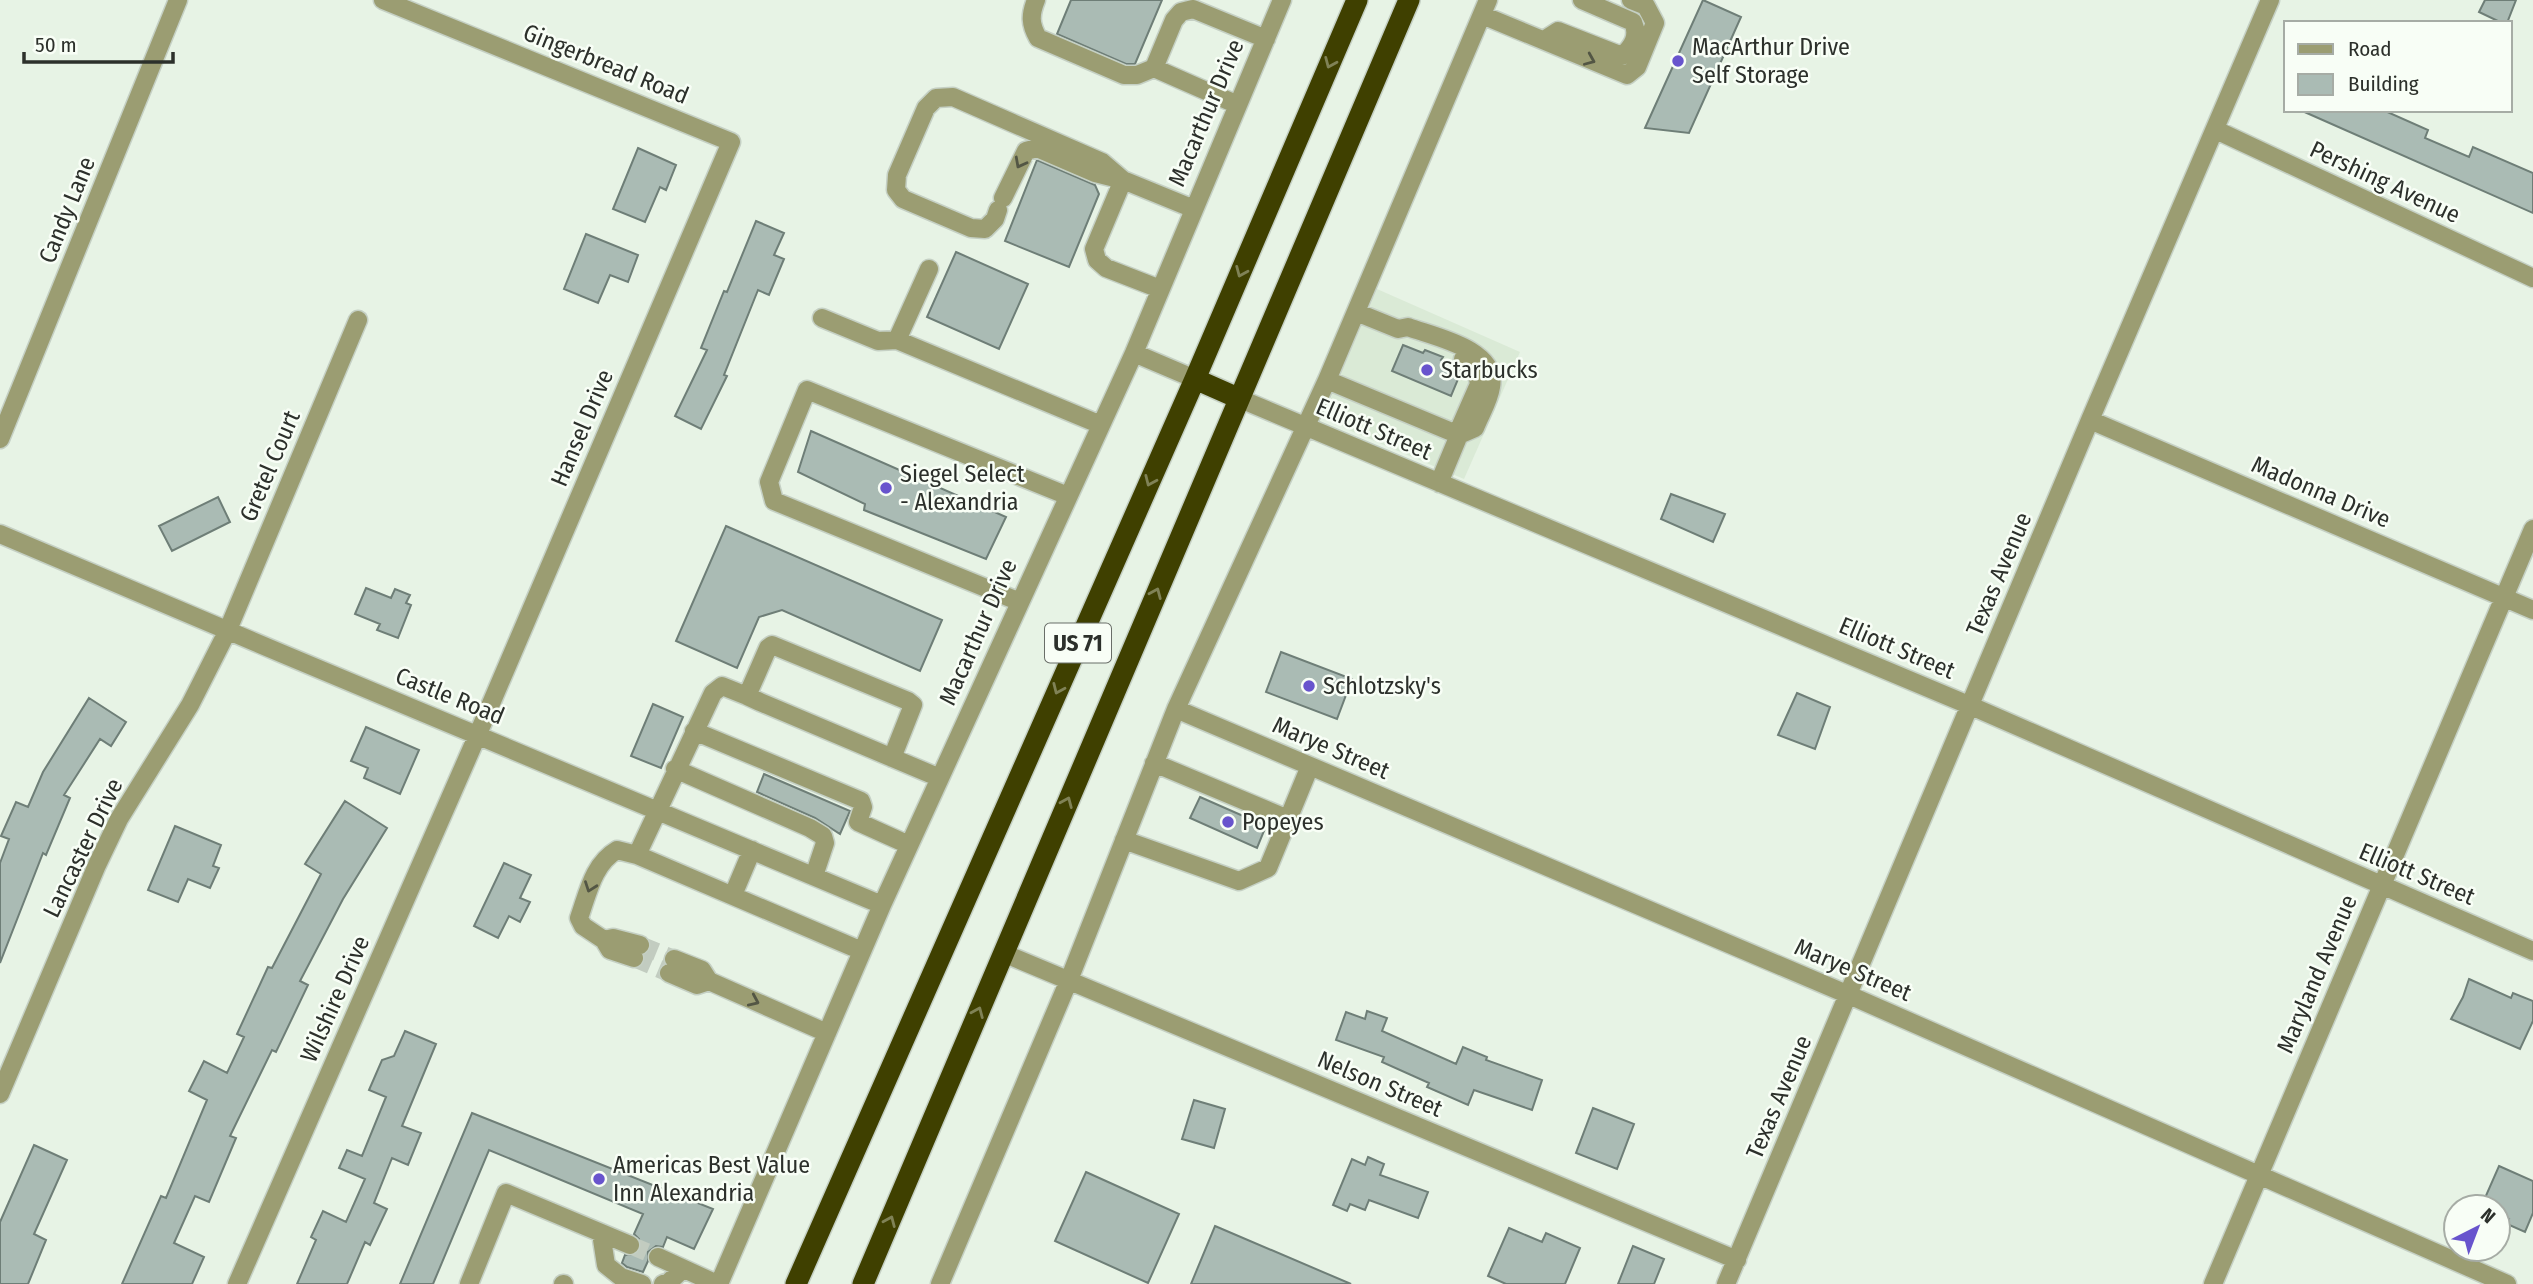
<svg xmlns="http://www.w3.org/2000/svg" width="2533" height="1284" font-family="'Fira Sans Condensed',sans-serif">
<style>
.built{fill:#daead6}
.building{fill:#aabbb4;stroke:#6e7e77;stroke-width:2}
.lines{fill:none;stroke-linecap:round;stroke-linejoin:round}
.minor-tunnel{stroke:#c2ccc0;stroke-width:18;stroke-dasharray:18 9;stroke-linecap:butt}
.minor-casing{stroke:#c5d0c4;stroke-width:21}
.highway-casing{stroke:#c5d0c4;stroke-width:24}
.minor{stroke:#9b9d72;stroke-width:18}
.highway{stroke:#3f4000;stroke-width:21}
.oneway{stroke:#535644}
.oneway2{stroke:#808256}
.poi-dot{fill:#6854cd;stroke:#f8fef6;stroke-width:2.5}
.labels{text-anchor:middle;stroke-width:5;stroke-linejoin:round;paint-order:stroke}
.shield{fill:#f8fef6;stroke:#696e68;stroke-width:2}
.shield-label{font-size:23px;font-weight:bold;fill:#2c302b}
.poi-label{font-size:24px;fill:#2c302b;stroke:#f8fef6;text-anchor:start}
.street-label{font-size:24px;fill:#2c302b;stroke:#f8fef6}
</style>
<rect width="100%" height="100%" fill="#e7f3e5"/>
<path class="built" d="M1377,289L1520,352L1464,479L1344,428L1333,413L1330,402L1332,394Z"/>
<path class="building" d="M1071,0H1162L1135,64H1126L1057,34Z
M1703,0L1741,17L1689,133L1645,128Z
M2485,0H2516L2507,23H2502L2479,12Z
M2300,110H2383L2428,130L2425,138L2469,157L2473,147L2533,173V213Z
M638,148L676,165L666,190L660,187L645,222L613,209Z
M1037,160L1095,185L1099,194L1069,267L1005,241Z
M756,221L784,233L774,255L784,259L769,295L758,290L724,375L727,376L701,429L675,416L707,350L701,348L724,291L727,292Z
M586,234L638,255L628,282L610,275L598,303L564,289Z
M956,252L1028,284L999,349L927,317Z
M1403,345L1423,353L1425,350L1443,357L1441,360L1461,372L1451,396L1392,371Z
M811,431L1006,517L986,559L864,510L865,504L798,472Z
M1671,494L1725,514L1713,542L1661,519Z
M218,497L230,522L172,551L159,526Z
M726,526L942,620L920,671L782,610L759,617L737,668L676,641Z
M366,588L391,598L395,589L410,595L406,603L411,605L398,638L377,630L380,624L355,614Z
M1281,652L1352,679L1337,719L1266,692Z
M1797,693L1830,707L1815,749L1778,735Z
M89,698L126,722L111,746L100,739L64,795L70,798L46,855L43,853L0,963V863L9,839L1,836L16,802L28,807L43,772Z
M653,704L683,717L661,768L631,756Z
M366,727L419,750L400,794L364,778L368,768L351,761Z
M764,774L850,811L840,834L815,818L757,792Z
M1200,797L1266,826L1257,848L1190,818Z
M345,801L387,828L343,899L300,981L308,985L276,1052L272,1050L230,1136L236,1138L209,1202L195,1196L174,1243L204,1257L192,1284H122L161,1196L166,1198L207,1100L189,1091L204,1061L227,1073L244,1037L237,1034L268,967L272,968L321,874L305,864Z
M175,826L221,845L213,866L219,868L210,888L188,879L178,902L148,890Z
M504,863L531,875L520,898L530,902L520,922L509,916L498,938L474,926Z
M2469,979L2511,998L2513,993L2533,1001V1021L2520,1049L2451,1019L2463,997Z
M1367,1011L1387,1018L1382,1031L1456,1064L1463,1047L1487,1057L1486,1060L1542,1080L1532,1110L1474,1090L1468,1105L1427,1087L1429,1083L1382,1062L1384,1057L1336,1040L1346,1012L1365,1019Z
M405,1031L436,1044L402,1126L421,1133L408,1165L392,1158L374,1203L387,1209L370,1245L365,1242L347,1284H297L316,1240L311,1237L323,1211L346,1222L365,1179L339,1168L347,1150L362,1156L386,1097L369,1090L382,1060L394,1056Z
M1194,1100L1225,1109L1214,1148L1182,1139Z
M1593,1108L1634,1124L1617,1169L1576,1153Z
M472,1113L713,1209L694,1249L667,1237L663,1247L656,1246L648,1252V1261L643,1272L627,1267L622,1263L625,1255L636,1254L641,1249L639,1239L634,1234L643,1214L489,1150L433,1284H400Z
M34,1145L67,1160L34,1234L46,1240L28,1284H0V1222Z
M1368,1157L1384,1164L1380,1175L1428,1192L1418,1218L1369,1200L1365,1210L1350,1204L1347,1211L1333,1205L1352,1159L1365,1165Z
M2499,1166L2533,1181V1213L2525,1232L2507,1224L2509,1219L2498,1214V1207H2481Z
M1086,1172L1179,1214L1148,1283L1055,1241Z
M1215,1226L1351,1284H1191Z
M1509,1228L1542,1242L1546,1233L1580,1248L1565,1284H1506L1488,1276Z
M1633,1246L1664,1259L1654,1284H1618Z"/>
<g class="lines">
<path class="minor-tunnel" d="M640,945L674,959
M634,958L669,973
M630,1245L658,1257"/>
<g class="minor-casing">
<path id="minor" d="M1036,0C1030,15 1030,24 1038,38L1124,75H1137L1154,68
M1482,15L1627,75L1637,67L1655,23L1646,6L1631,0
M1544,40L1558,31L1622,56C1633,46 1639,36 1633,22L1582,0
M1238,105L1154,68L1174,20L1181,12L1193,9L1266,39
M2216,130L2533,278
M1003,198L1026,151L1037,148L1095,173L1123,180L1094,249L1097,260L1106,268L1160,289
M998,210L995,219L985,229L971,228L903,199L896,190L897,175L926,108L936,98L953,97L1102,162L1123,180L1194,209
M1356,312L1398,329L1408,327C1435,337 1498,349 1491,387C1489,401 1480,415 1475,428L1459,435
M822,318L878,341L897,340L1101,425
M897,340L929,269
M1134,353L1195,379
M1327,380L1459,435L1439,483
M1238,398L1971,706L2533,951
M2090,420L2533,610
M1457,434L1479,384L1476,368L1463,359
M0,439L178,0
M0,534C293,660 588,780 882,905
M1020,602L774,501L769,482L807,390L1068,496
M747,696L722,686L713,693L637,855L862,951
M1176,709L1849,995L2507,1284
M694,731L861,801L863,807L858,822L909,845
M892,758L913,705L908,701L772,645L768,648L747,696L760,702L940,778
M1154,763L1288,819
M675,769L810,828L823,836L825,843L814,876
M1124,840L1239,881L1268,868L1310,766
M733,895L752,850
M604,940L613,938L640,945
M1003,953L1737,1260
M634,958L610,950L604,940L583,926L579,918C588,893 593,864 617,850L637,855
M674,959L702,970L709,981
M669,973L697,985L709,981L827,1033
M0,1094L97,865L119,819L190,705L227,632L358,320
M601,1233L606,1265L621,1277L642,1284
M658,1257L717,1284
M237,1284L478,734L731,142L383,0
M469,1284L506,1193L630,1245
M563,1284H564
M663,1284L669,1282L683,1269
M719,1284L882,905L1134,353L1282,0
M940,1284L1069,980L1176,709L1327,380L1488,0
M1726,1284L2090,420L2270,0
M2213,1284L2533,529"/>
</g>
<g class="highway-casing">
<path id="highway" d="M1195,379L1238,398
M796,1284L1195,379L1357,0
M863,1284L1409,0"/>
</g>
<use href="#minor" class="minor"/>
<use href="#highway" class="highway"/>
</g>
<defs><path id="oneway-chevron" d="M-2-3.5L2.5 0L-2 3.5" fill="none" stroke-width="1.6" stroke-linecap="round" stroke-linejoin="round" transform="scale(1.75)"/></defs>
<g class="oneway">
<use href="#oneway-chevron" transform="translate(1590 60) rotate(23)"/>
<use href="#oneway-chevron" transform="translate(1020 163) rotate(118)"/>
<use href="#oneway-chevron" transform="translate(590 887) rotate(110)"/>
<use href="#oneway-chevron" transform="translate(754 1001) rotate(24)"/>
</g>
<g class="oneway2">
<use href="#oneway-chevron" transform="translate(1330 63) rotate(113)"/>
<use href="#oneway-chevron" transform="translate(1241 272) rotate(113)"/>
<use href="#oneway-chevron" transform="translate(1150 481) rotate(114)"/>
<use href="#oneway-chevron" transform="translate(1156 593) rotate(-67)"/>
<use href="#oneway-chevron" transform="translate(1058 689) rotate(114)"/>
<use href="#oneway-chevron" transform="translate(1067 802) rotate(-67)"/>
<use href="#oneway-chevron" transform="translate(978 1012) rotate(-67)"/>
<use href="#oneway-chevron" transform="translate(890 1221) rotate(-67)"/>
</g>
<g class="poi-dot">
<circle cx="1678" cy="61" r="7"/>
<circle cx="1427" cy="370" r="7"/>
<circle cx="886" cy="488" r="7"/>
<circle cx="1309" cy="686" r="7"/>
<circle cx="1228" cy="822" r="7"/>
<circle cx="599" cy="1179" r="7"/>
</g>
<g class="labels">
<rect class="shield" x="1045" y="623.5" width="66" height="39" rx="5"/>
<g class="shield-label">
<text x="1078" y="651">US 71</text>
</g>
<g class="poi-label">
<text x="1692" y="55">MacArthur Drive<tspan x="1692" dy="28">Self Storage</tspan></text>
<text x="1441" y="378">Starbucks</text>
<text x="900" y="482">Siegel Select<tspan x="900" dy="28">- Alexandria</tspan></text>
<text x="1323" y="694">Schlotzsky's</text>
<text x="1242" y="830">Popeyes</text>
<text x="613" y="1173">Americas Best Value<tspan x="613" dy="28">Inn Alexandria</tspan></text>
</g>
<g class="street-label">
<text transform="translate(606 64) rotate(22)" y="8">Gingerbread Road</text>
<text transform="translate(1206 113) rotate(-67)" y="8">Macarthur Drive</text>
<text transform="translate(2385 182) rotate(25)" y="8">Pershing Avenue</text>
<text transform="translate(67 210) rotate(-68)" y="8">Candy Lane</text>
<text transform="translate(582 428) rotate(-67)" y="8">Hansel Drive</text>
<text transform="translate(1374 429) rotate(23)" y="8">Elliott Street</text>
<text transform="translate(270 466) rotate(-67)" y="8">Gretel Court</text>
<text transform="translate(2321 492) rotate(23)" y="8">Madonna Drive</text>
<text transform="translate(1999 574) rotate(-67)" y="8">Texas Avenue</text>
<text transform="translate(978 632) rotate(-66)" y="8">Macarthur Drive</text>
<text transform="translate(1897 648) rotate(23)" y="8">Elliott Street</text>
<text transform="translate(450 696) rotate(22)" y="8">Castle Road</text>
<text transform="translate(1331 748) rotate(23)" y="8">Marye Street</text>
<text transform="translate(83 848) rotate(-64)" y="8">Lancaster Drive</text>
<text transform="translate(2417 874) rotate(23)" y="8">Elliott Street</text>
<text transform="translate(1853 970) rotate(23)" y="8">Marye Street</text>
<text transform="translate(2317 974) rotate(-67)" y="8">Maryland Avenue</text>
<text transform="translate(335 999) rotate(-66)" y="8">Wilshire Drive</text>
<text transform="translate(1380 1084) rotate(23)" y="8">Nelson Street</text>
<text transform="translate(1779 1097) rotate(-67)" y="8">Texas Avenue</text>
</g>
</g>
<rect x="2284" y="21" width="228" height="91" fill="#f8fef6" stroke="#a6aca5" stroke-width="2"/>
<rect x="2298" y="44" width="35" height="10" fill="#9b9d72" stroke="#a6aca5" stroke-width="2"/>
<text x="2348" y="56" font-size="21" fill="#2c302b">Road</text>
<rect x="2298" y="74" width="35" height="21" fill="#aabbb4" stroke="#a6aca5" stroke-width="2"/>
<text x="2348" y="91" font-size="21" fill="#2c302b">Building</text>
<g transform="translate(2477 1228) rotate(42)"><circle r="33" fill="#f8fef6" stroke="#a6aca5" stroke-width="2"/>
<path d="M0-5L12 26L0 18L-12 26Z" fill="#6854cd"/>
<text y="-10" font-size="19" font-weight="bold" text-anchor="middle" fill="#2c302b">N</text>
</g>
<path d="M24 52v10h149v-10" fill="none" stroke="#2c302b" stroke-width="3.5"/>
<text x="35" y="52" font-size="21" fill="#2c302b" stroke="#f8fef6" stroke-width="5" paint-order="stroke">50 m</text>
</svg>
